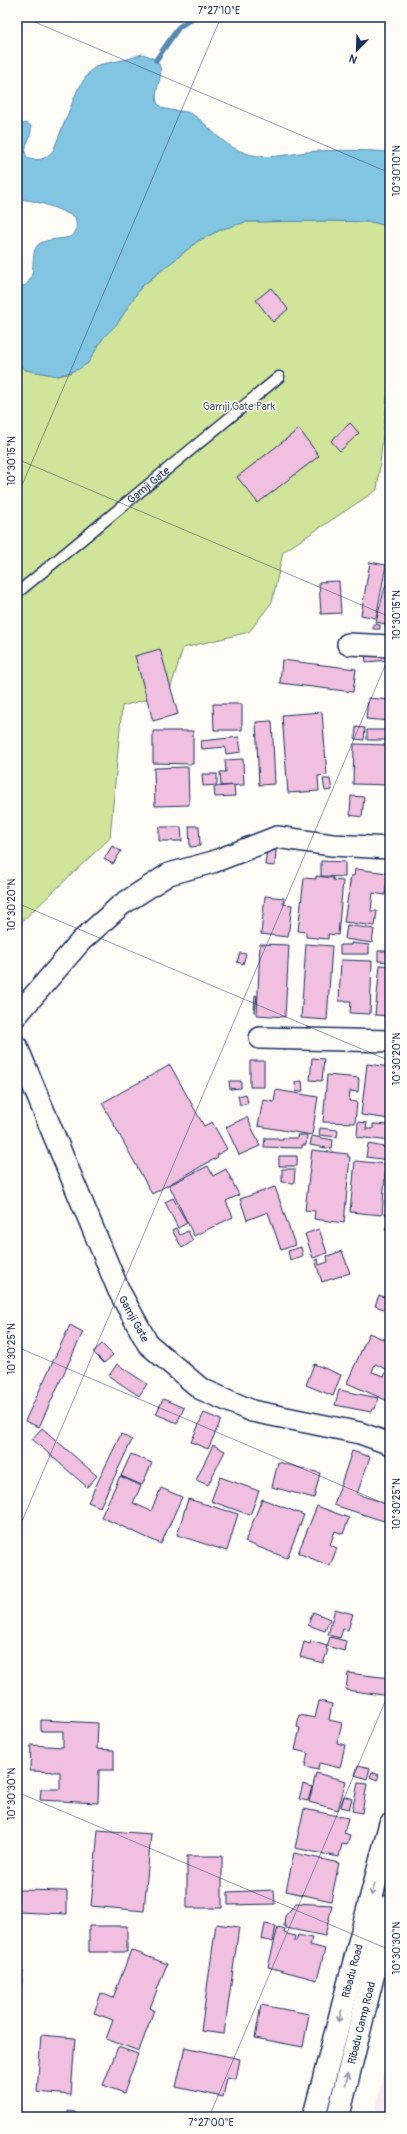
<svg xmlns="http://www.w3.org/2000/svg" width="407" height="2134" font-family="Pangolin,sans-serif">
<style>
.built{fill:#f9eaf0}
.green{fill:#d0e59a;stroke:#768a7c}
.water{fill:#82c5e3;stroke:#5989ae}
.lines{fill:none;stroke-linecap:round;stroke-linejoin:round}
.stream{stroke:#5989ae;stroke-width:5.5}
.building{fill:#f1c0e0;stroke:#1b2f5e;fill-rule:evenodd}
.service-casing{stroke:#1b2f5e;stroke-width:13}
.minor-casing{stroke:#1b2f5e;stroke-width:24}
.primary-casing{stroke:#1b2f5e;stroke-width:25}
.service{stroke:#fdfcf7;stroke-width:10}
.minor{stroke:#fdfcf7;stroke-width:21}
.primary{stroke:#fdfcf7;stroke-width:22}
.oneway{stroke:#8c96aa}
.ticks{fill:none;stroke:#1b2f5e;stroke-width:1;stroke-opacity:0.45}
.labels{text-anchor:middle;stroke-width:3;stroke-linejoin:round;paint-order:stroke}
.park-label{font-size:11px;fill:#485c6d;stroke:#fdfcf7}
.street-label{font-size:11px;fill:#1b2f5e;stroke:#fdfcf7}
.neatline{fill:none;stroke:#1b2f5e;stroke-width:1.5}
.ticks-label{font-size:10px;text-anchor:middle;fill:#1b2f5e}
</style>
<rect width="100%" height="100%" fill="#fdfcf7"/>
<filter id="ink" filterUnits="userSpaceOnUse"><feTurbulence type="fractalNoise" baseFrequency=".025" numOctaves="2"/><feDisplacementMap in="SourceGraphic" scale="8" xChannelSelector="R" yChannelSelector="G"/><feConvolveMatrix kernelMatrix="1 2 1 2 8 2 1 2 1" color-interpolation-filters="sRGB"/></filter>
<g filter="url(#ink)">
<path class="built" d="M390,2043V2117H374Z"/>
<path class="green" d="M331,221L372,222L390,227V373L377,490L283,552L272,602L249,632L183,648L169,693L122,706L110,838L17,926V364L26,370L58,376L68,374L88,363L103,338L117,324L141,287L198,241L222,229L245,222Z"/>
<path class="water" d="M142,54C178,63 149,89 158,104C164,113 183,109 192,114C208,124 218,140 234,148C264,164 287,153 317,151C342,150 366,150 390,152V227L372,222L331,221L246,222L222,229L198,241L141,287L117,324L103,338L88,363L79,369L58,376L26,370L17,364V284L24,286C39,277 28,252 39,244C48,238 62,240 73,236C77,230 77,225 75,217C56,208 38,200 17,199V126L26,123L31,126C33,138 21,146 27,158C39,162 45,159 53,151L77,91L89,72L98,65L128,59Z"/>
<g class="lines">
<path class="stream" d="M156,60L179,27L194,17"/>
</g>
<path class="building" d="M271,288L288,309L273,322L256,300Z
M350,423L359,433L340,451L331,441Z
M299,429L319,456L258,503L237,477Z
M370,562L386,565L376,618L361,615Z
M390,568V625L376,622Z
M339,581L341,613L321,614L319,582Z
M373,624L380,625V629H373Z
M160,649L178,714L153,721L135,656Z
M389,651L390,660L366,662L365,653Z
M282,660L356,669L353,692L280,683Z
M368,698L390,700V721L366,719Z
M213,704H242V730H214Z
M322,712L327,775L318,776L319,791L288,793L282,715Z
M272,721L275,784L259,785L256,722Z
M356,727L365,728L364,740L355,739Z
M367,730H388V740H367Z
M153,731H193V764L153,763Z
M239,737L241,752L226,754L225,747L202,749L201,741Z
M354,744L390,745V785L353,784Z
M243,759L244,785L221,786L220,772H226L225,760Z
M188,767L189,805L155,806L154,768Z
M202,774H217V785L203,786Z
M323,779H330L332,790L325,791Z
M234,785L235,796L215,797L214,787Z
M351,796L364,797L362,817L350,815Z
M189,826H199L200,846L190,847Z
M159,827H181L182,841H159Z
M112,846L121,851L113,864L104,859Z
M267,849H276L275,866L265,865Z
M321,861L345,862V877L321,876Z
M355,869L388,873L385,895L373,893L371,911H377L375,926L344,922L351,876H354Z
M316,876L333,878V880L343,881L338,935L328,934V939L306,937V932L298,931L304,878L316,879Z
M265,896L284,898L283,904L292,905L288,937L261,934Z
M347,925L374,929L372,943L345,939Z
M351,943L369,945V954H340V945H351Z
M260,944L289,945L285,1017L257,1015Z
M306,944L332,946L327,1020L301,1018Z
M378,951H390V962L378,961Z
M240,953L246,954L243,964L237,962Z
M341,960L372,961L370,1014L350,1013L351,1001H339Z
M380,965L390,966V1016L375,1015Z
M255,995L257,996L255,1012H254Z
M312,1058L324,1059L322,1081L310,1080Z
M250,1061H264V1087H250Z
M367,1064L390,1067V1119L361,1115Z
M170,1065L204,1126L212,1122L227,1149L217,1155L218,1157L152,1194L102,1103Z
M327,1075L359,1078L358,1092L350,1091L349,1101L357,1102L355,1123L323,1122Z
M229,1081H241V1088L230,1089Z
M302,1081L303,1091L296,1092L295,1082Z
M276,1090L318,1097L312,1135L258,1126L263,1100L274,1102Z
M246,1094L248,1103L240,1105L238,1096Z
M247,1117L260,1146L239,1155L226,1127Z
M358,1122L367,1123L366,1129H373V1124L390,1125V1141L357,1137Z
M320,1128L338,1130L337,1137L319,1135Z
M297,1135H307L306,1145H302V1148L264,1147L265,1138H278V1140H283L282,1138H298Z
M312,1136L333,1140L332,1149L310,1145Z
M368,1144L390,1148L389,1160L366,1157Z
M312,1150L348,1154V1157H350L344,1223L314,1219L315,1211L305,1210Z
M279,1156H297V1166H279Z
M355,1161L386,1164L382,1215L350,1212Z
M208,1166L213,1176L226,1169L239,1195L226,1201L233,1217L194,1236L169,1185Z
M282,1169H295L294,1183L282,1182Z
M275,1187L295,1245L281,1250L268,1212L247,1220L240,1199Z
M390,1196V1216L385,1214Z
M173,1198L187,1223L178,1228L165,1202Z
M389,1219H390V1232L385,1230Z
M176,1228L180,1235L188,1231L193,1241L182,1248L172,1230Z
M319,1229L327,1253L313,1258L305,1234Z
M301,1247L303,1256L290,1260L288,1251Z
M342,1251L350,1273L322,1282L315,1260L318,1259L319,1265L328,1262L327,1256Z
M379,1295L390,1299V1311L375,1306Z
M70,1325L83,1332L39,1427L25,1421Z
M369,1333L390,1342V1402L347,1383ZM375,1364L388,1370L384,1376L372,1372Z
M102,1344L113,1355L104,1363L93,1352Z
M117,1364L147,1384L139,1396L109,1376Z
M314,1364L341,1375L333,1396L306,1385Z
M339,1390L378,1398L375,1409H372L371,1412L335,1405Z
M163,1399L184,1408L177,1423L156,1414Z
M204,1413L221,1420L208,1449L191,1442Z
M42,1428L97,1476L87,1487L32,1439Z
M121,1434L132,1440L100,1507L88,1502Z
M213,1445L225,1451L208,1485L196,1480Z
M352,1451L370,1457L357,1494L390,1505V1523L334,1505Z
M131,1454L152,1463L142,1485L121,1476Z
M278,1462L320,1473L314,1498L272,1487Z
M120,1476L141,1486L133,1503L151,1511L161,1488L182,1497L161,1544L101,1517Z
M220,1477L259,1491L250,1515L211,1501Z
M188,1499L238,1514L227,1551L177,1535Z
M262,1499L304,1515L287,1558L245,1542Z
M317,1506L349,1518L343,1534L335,1531L330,1545L337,1548L330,1566L298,1553Z
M335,1609L353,1614L348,1630L343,1629L340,1638L328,1635Z
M313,1612L330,1619L325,1631L308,1625Z
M330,1637L346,1641L344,1651L327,1646Z
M311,1641L327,1646L326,1649L328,1650L323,1663L300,1657L304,1642L310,1644Z
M348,1673L390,1678V1696L346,1690Z
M319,1701L332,1704L329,1720L342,1723L337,1743L345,1745L340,1768L319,1763L318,1770L305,1767L308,1753L295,1750L300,1728L297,1727L299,1715L315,1718Z
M41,1720L98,1723L97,1749L114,1750V1770H99L98,1803L40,1800L41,1789H60V1772L30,1771L31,1745L63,1747V1731H41Z
M358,1765L370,1768L367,1779L355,1775Z
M372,1772L379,1775L377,1780L370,1777Z
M316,1773L346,1781L338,1810L309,1802Z
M358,1783L367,1784L362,1813L352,1811Z
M303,1784L312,1787L308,1801L299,1799Z
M344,1796L352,1799L349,1809L341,1807Z
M304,1809L348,1818L344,1833L350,1835L347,1845L342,1844L339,1857L295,1848Z
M98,1830L151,1834L144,1911L91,1906Z
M294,1853L339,1863L331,1901L286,1891Z
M187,1856H222V1908H187Z
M17,1890L67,1891V1914L17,1912Z
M274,1890L275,1904L228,1905V1892Z
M296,1903L332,1905L325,1936L286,1928V1926H284L285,1916Z
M216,1924L239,1927L224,2034L201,2031Z
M265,1924L276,1926L273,1942L262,1939Z
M89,1926H127V1952H89Z
M278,1927L285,1929L284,1933L295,1936L294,1941H296L298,1935L312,1938L310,1945L325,1949L317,1980L268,1967Z
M17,1928L22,1929L20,1941L17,1940Z
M131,1950L167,1964L150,2008L154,2010L139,2051L106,2039L113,2020L94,2013L101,1993L113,1998Z
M17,1970L23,1971L21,1989H17Z
M261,2005L309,2014L303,2047L255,2038Z
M41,2035L75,2038L71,2095L37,2092Z
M118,2047L138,2054L124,2093L103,2085Z
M185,2047L240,2059L236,2079L227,2078L223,2097L176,2087Z
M68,2111L75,2112V2117H68Z"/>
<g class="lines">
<g class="service-casing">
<g id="service">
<path id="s1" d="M17,593L279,377"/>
</g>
</g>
<g class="minor-casing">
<g id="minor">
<path d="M348,644L390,646"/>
<path d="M17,1015L81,941L121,905L169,874L213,862L277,837L332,845L390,848"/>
<path d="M260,1038L390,1041"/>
<path id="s2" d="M17,1047L119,1291L148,1344L201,1389L252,1411L360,1433L390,1444"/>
</g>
</g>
<g class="primary-casing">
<g id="primary">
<path id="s3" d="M314,2117L390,1825"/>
<path id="s4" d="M338,2117L390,1906"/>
</g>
</g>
<use href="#service" class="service"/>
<use href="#minor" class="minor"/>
<use href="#primary" class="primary"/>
</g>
<defs><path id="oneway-shaft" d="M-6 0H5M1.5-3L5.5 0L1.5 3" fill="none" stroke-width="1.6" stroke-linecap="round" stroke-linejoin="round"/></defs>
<g class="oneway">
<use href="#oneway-shaft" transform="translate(373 1890) rotate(105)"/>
<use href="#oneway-shaft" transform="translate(340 2016) rotate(105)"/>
<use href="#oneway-shaft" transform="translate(347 2079) rotate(-76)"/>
</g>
</g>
<path class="ticks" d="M23,17L390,173M17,459L390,617M17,497L221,17M17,903L390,1061M17,1347L390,1506M17,1533L390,654M17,1792L390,1950M209,2117L390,1690"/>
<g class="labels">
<g class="park-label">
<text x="239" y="410">Gamji Gate Park</text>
</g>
<g class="street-label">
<text dy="4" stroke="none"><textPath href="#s1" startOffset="170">Gamji Gate</textPath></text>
<text dy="4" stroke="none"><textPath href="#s2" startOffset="296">Gamji Gate</textPath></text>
<text dy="4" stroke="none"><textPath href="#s3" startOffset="151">Ribadu Road</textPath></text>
<text dy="4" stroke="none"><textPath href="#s4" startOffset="97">Ribadu Camp Road</textPath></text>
</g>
</g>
<rect width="407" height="2134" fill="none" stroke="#fdfcf7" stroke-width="44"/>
<g transform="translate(357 50) rotate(203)" stroke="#fdfcf7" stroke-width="3" paint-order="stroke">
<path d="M0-3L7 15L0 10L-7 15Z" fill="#1b2f5e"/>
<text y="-6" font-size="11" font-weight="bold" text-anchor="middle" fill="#1b2f5e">N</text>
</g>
<rect x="22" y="22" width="363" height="2090" class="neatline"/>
<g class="ticks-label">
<text x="219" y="14">7°27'10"E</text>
<text transform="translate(396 171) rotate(-90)" y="4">10°30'10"N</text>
<text transform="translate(11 461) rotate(-90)" y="4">10°30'15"N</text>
<text transform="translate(396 615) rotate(-90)" y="4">10°30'15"N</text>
<text transform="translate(11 905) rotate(-90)" y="4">10°30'20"N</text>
<text transform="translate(396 1059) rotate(-90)" y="4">10°30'20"N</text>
<text transform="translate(11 1349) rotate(-90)" y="4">10°30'25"N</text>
<text transform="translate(396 1504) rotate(-90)" y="4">10°30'25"N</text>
<text transform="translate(11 1794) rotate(-90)" y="4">10°30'30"N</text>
<text transform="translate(396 1948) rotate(-90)" y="4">10°30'30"N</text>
<text x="211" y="2126">7°27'00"E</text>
</g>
</svg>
